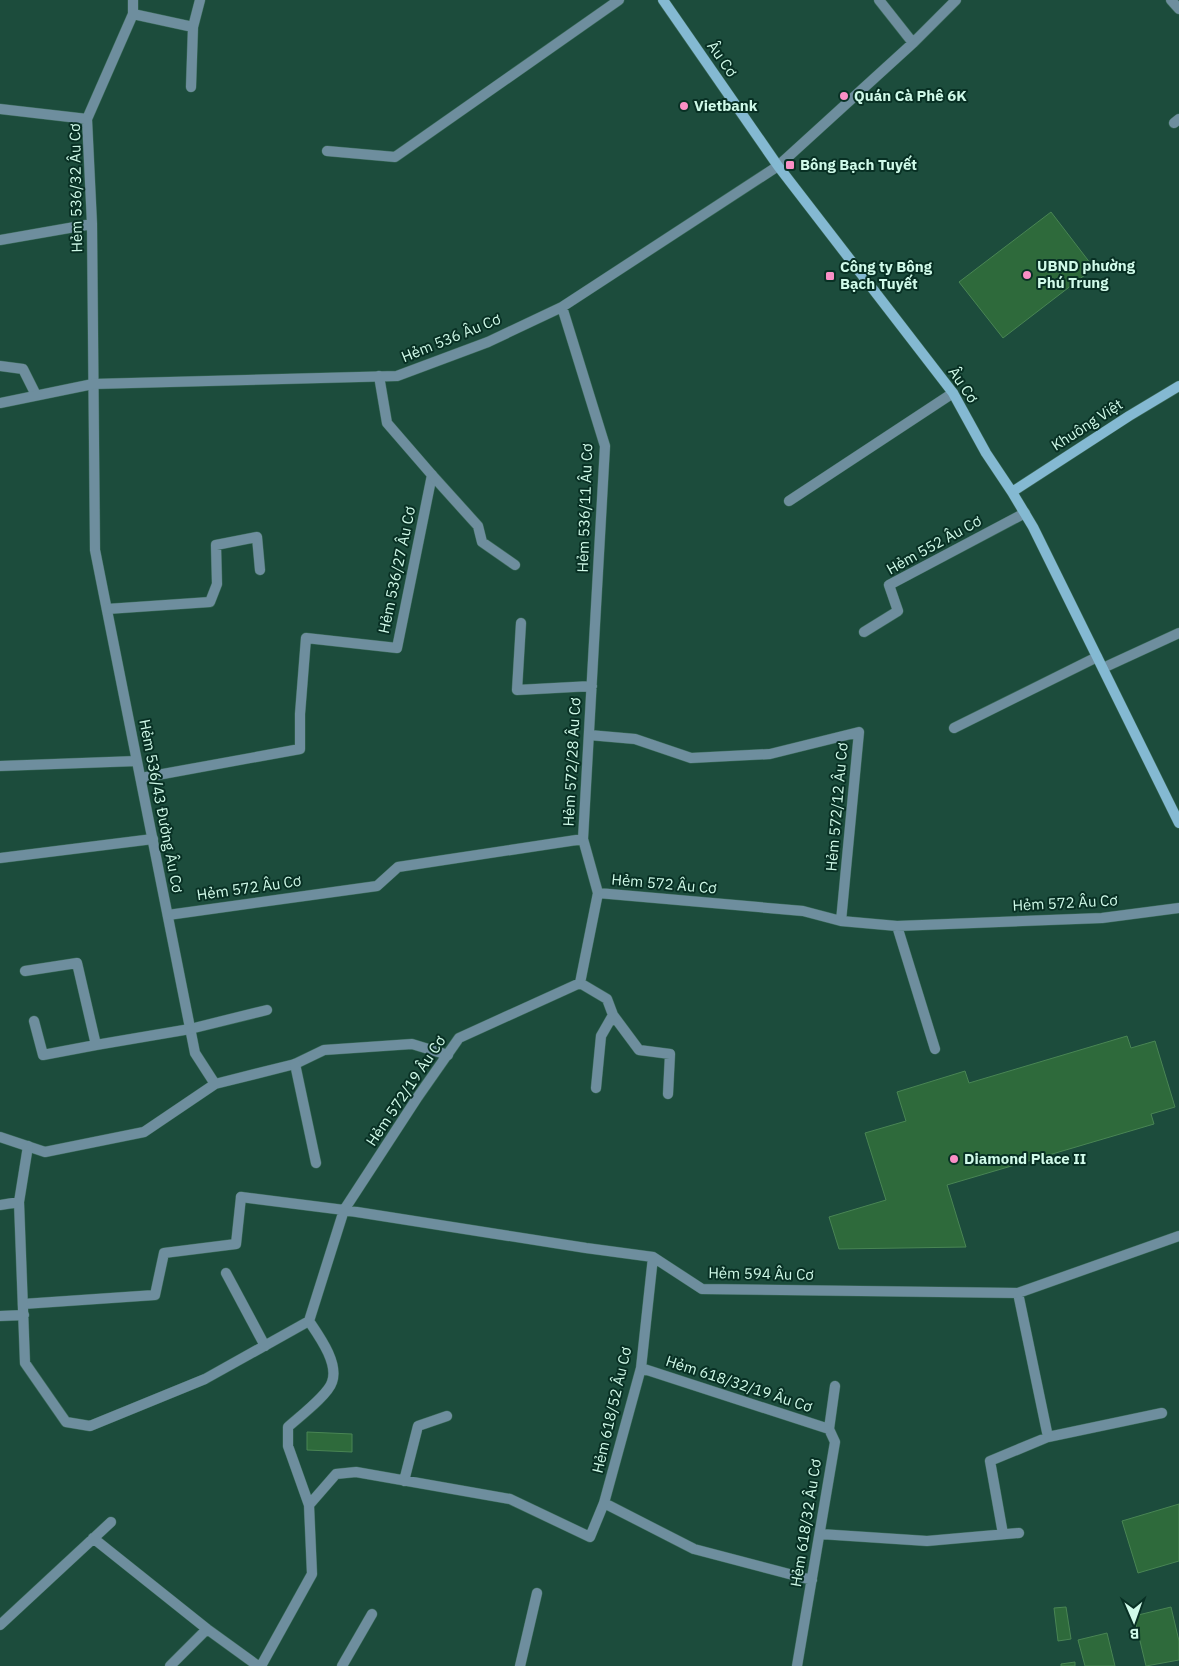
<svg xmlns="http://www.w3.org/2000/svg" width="1179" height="1666" font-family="'IBM Plex Sans',sans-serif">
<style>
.building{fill:#2e6a3b;stroke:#498554}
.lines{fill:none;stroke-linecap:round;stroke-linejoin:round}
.lane-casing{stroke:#3c6b5b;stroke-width:11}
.street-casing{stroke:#3c6b5b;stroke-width:11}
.secondary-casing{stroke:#3c6b5b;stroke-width:11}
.lane{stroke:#6e8e9e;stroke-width:10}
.street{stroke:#6e8e9e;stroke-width:10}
.secondary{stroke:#84b9d2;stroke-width:10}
.poi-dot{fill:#fa8fc6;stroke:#083024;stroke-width:2}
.labels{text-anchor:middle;stroke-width:4;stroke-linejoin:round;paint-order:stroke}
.street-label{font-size:15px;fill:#d0fae9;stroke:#083024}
.poi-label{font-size:15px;font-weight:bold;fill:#d0fae9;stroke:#083024;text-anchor:start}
</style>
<rect width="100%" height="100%" fill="#1c4c3c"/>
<path class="building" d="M1051,212L1094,268L1003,338L959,282Z
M1127,1036L1131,1048L1155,1041L1175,1107L1151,1114L1154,1124L947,1185L966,1247L839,1249L829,1217L886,1200L865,1133L906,1121L897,1092L965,1071L969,1083Z
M307,1432L352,1434V1452L307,1450Z
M1179,1504V1561L1138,1573L1122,1521Z
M1066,1607L1071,1639L1058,1641L1054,1608Z
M1171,1607L1179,1641V1660L1146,1666L1134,1616Z
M1107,1633L1115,1666H1085L1078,1640Z
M1075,1662V1666H1061V1664Z"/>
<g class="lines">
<g class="lane-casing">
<path id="lane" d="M1171,0L1179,9
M133,14L193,27
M191,87L193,27L200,0
M0,109L87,119
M327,151L395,157L619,0
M0,240L92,224
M0,366L23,369L36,395
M789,501L953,393
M864,632L898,611L889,585L1025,513
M1103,668L1179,633
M954,728L1097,657
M0,766L137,761
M141,778L300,749V714L306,638L397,648L432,475L387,423L379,376
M215,1084L295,1064L324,1050L412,1044L448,1055
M0,1137L45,1152L144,1132L215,1084L195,1053L95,550L92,224L87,119L133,14V0
M23,1304L155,1295L164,1253L236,1244L241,1197"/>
</g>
<g class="street-casing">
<path id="street" d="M879,0L913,43
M1174,123L1179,119
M562,307L605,446L583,839
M0,403L93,384L397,376L488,342L562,307L778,166L913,43L956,0
M432,475L478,526L482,542L515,565
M107,609L210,602L217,584L216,545L257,537L260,570
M521,623L517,690L592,686
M589,735L635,739L691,758L770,754L859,732L841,921
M0,858L153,839
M168,915L377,886L398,867L583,839L598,893L803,911L841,921L897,926L1102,918L1179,908
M897,926L935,1049
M25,971L77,963L96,1045L190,1029L267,1010
M580,983L607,999L613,1015L639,1050L670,1054L668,1094
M34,1021L43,1055L96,1045
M295,1064L316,1163
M596,1088L601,1036L613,1015
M241,1197L344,1210L417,1098L459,1038L580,983L598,893
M19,1202L25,1363L66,1422L90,1426L205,1379L309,1321L344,1210L586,1248L653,1257L702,1289L1018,1293L1179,1236
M0,1205L19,1202L28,1146
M226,1273L265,1346
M1018,1293L1048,1437L1162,1413
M0,1316L24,1315
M641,1368L829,1429
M404,1481L418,1426L447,1416
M604,1503L694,1549L812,1580
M309,1505L336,1474L356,1472L510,1499L590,1537L604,1503L641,1368L653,1257
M820,1534L927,1541L1019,1533
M1003,1534L990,1461L1048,1437
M93,1538L207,1629L258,1666
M0,1625L111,1522
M170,1666L207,1629
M261,1666L312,1574L309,1505L288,1446V1427C299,1417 328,1395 332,1382C339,1363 319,1336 309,1321
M342,1666L372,1614
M520,1666L537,1593
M797,1666L835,1442L829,1429L835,1386"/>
</g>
<g class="secondary-casing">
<path id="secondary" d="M663,0L778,166L953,393L986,453L1012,492L1033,527L1179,823
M1012,492L1129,416L1179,386"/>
</g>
<use href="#lane" class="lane"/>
<use href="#street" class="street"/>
<use href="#secondary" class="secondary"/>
</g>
<g class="poi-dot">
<circle cx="844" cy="96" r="5"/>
<circle cx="684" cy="106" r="5"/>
<rect x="785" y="160" width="10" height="10" rx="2.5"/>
<circle cx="1027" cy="275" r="5"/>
<rect x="825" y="271" width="10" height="10" rx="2.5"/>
<circle cx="954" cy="1159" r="5"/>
</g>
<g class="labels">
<g class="street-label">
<text transform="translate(722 59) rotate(55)" y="5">Âu Cơ</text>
<text transform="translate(76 188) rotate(-91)" y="5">Hẻm 536/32 Âu Cơ</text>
<text transform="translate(451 338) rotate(-22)" y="5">Hẻm 536 Âu Cơ</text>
<text transform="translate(963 385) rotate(56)" y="5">Âu Cơ</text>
<text transform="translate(1087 425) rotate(-33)" y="5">Khuông Việt</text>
<text transform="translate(585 508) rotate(-88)" y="5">Hẻm 536/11 Âu Cơ</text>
<text transform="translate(934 545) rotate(-29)" y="5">Hẻm 552 Âu Cơ</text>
<text transform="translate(397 570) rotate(-78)" y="5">Hẻm 536/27 Âu Cơ</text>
<text transform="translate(572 762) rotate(-87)" y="5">Hẻm 572/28 Âu Cơ</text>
<text transform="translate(161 806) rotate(79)" y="5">Hẻm 536/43 Đường Âu Cơ</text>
<text transform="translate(837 807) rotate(-85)" y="5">Hẻm 572/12 Âu Cơ</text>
<text transform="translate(664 884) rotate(5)" y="5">Hẻm 572 Âu Cơ</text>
<text transform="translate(249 888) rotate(-8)" y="5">Hẻm 572 Âu Cơ</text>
<text transform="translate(1065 903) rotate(-3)" y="5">Hẻm 572 Âu Cơ</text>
<text transform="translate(406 1091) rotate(-56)" y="5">Hẻm 572/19 Âu Cơ</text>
<text transform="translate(761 1274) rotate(1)" y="5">Hẻm 594 Âu Cơ</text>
<text transform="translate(739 1384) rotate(18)" y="5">Hẻm 618/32/19 Âu Cơ</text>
<text transform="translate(612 1410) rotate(-77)" y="5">Hẻm 618/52 Âu Cơ</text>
<text transform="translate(806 1523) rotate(-81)" y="5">Hẻm 618/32 Âu Cơ</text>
</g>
<g class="poi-label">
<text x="854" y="101">Quán Cà Phê 6K</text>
<text x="694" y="111">Vietbank</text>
<text x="800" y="170">Bông Bạch Tuyết</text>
<text x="1037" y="271">UBND phường<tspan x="1037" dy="17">Phú Trung</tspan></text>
<text x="840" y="272">Công ty Bông<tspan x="840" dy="17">Bạch Tuyết</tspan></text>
<text x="964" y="1164">Diamond Place II</text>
</g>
</g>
<g transform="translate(1134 1621) rotate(178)" stroke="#083024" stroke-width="4" paint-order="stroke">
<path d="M0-4L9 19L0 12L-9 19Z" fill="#d0fae9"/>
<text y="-8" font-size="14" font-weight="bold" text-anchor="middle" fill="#d0fae9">B</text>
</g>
</svg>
